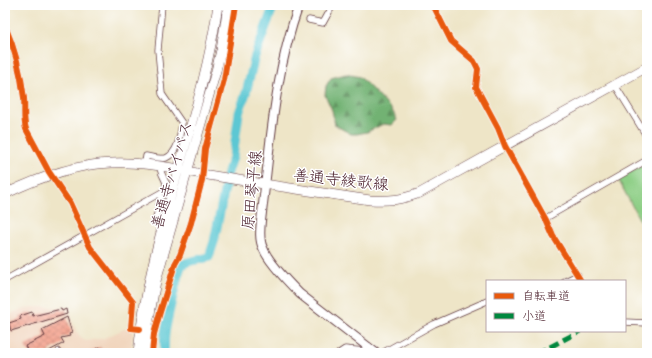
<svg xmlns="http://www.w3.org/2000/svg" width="652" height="358" font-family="Mynerve,'Klee One',sans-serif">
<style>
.built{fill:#f1d5bd}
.forest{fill:url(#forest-firs);stroke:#5e684f}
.park{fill:#8ecf86;stroke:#6c7758}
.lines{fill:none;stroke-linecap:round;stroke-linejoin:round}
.river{stroke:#5bc7d3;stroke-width:9}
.building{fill:url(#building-cross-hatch)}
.service-casing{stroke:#633d42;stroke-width:4.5}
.minor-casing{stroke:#633d42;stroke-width:7}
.secondary-casing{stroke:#633d42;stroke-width:10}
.primary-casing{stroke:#633d42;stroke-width:10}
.trunk-casing{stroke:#633d42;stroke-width:10}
.service{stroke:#fff;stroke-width:3}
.minor{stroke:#fff;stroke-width:5.5}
.secondary{stroke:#fff;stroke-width:8}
.primary{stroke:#fff;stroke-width:9}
.trunk{stroke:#fff;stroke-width:9}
.quiet{stroke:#00873e;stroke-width:5;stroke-dasharray:10 5;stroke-linecap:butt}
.cycleway-casing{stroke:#fff;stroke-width:8}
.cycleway{stroke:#e8590c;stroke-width:6}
.labels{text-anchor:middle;stroke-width:3;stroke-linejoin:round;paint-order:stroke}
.street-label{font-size:16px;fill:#4a1f2b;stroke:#fff}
</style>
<defs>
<pattern id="forest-firs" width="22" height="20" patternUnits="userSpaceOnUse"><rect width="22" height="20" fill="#72b273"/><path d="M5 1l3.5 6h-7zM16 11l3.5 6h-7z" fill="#60905f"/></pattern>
<pattern id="building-cross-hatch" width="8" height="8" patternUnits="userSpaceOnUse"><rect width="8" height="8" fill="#f39c86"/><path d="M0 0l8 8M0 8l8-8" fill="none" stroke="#c77f6e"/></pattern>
</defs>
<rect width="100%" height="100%" fill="#fff"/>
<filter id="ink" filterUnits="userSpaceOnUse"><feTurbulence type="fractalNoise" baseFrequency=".025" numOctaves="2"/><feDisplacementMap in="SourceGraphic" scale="8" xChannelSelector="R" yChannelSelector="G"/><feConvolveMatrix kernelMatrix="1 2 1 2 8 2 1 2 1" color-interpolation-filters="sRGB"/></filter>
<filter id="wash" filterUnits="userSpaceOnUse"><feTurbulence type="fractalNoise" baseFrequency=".012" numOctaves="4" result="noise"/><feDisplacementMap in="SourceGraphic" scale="16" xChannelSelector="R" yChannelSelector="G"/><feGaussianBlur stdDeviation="0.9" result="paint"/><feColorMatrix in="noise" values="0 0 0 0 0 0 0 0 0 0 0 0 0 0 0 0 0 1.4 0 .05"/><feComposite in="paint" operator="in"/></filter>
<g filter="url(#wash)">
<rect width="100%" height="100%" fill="#eee5c7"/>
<path class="built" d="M31,307H69L74,327L82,339L86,341L104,338L129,327L133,330L131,353H5V320L14,312Z"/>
<path class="forest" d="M346,74L360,77L392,110L397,120L392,125L383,124L367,132L357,134H351L335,125L332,110L325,95L326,86L331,78Z"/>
<path class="park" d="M647,163V234L618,179Z"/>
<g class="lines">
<path class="river" d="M164,353C165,347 164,340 165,334C166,325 178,271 182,265C187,260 201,260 209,257L214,242L228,172L233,157L239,113L246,93L255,56L274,5"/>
</g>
<g id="blocks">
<path class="building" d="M61,309L62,311L66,309L67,314L11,331L9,323L21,319L20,316L32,312L33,316Z
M67,317L72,333L69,334L70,336L61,338L64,343L49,351V353H29L25,346L45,336L42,330Z
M100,347L103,353H88Z"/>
</g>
</g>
<g filter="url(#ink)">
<use href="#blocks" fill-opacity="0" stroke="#633d42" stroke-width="1"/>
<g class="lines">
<g class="service-casing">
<path id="service" d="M58,350L60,353"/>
</g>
<g class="minor-casing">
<path id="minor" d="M435,5L434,7L451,41L474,61L478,69L476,87L498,128L505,146L546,220L553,236L581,281
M309,20L323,23L333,5
M5,26C15,49 21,73 24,98C25,109 23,119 26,129L49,172L70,203L90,247L133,302L131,328L140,329
M615,85L647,137
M145,164L146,156C152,157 160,159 166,158C178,153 180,135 182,123L162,94L158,50L162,5
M5,183L11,191
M159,194L161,197L155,222L162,226
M546,218L647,160
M5,280L162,192C172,182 160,178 160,166
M565,281L578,275
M625,322L647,323
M152,353L154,334L160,312L175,264L180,255L191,223L202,180L205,149L224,80L236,5
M339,353L345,349L365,351L369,346
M382,353L434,324L487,301"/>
</g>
<g class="secondary-casing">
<path id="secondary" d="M299,5C274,74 270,149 261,221C260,230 259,240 263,248C268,261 290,284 300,294L376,353"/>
</g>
<g class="primary-casing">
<path id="primary" d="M5,194C38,178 75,164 112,163C134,162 157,165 178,169C188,171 198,174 208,175C262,184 315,192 370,200C391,201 400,200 420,193L647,67"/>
</g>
<g class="trunk-casing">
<path id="trunk" d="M138,353C149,234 201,123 218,5
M145,353L147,330L156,281L216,71L221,50L228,5"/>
</g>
<use href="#service" class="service"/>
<use href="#minor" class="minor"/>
<use href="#secondary" class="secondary"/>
<use href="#primary" class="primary"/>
<use href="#trunk" class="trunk"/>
<path class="quiet" d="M536,353L550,347L580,331"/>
<g class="cycleway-casing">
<path id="cycleway" d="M435,5L434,7L451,41L474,61L478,69L476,87L498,128L505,146L546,220L553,236L581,281
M5,26C15,49 21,73 24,98C25,109 23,119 26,129L49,172L70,203L90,247L133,302L131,328L140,329
M152,353L154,334L160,312L175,264L180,255L191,223L202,180L205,149L224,80L236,5"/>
</g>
<use href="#cycleway" class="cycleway"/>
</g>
</g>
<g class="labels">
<g class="street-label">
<text transform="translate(171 175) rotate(-74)" y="6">善通寺バイパス</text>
<text transform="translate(341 179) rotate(6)" y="6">善通寺綾歌線</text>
<text transform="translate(251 190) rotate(-84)" y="6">原田琴平線</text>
</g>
</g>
<rect width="652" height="358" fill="none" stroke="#fff" stroke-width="20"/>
<rect x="486" y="280" width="140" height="52" fill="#ffffff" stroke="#b7a5aa"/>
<rect x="494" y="293" width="20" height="6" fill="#e8590c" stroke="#b7a5aa"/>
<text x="522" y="300" font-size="12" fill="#4a1f2b">自転車道</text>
<rect x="494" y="313" width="20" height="6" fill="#00873e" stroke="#b7a5aa"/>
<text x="522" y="320" font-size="12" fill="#4a1f2b">小道</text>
</svg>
